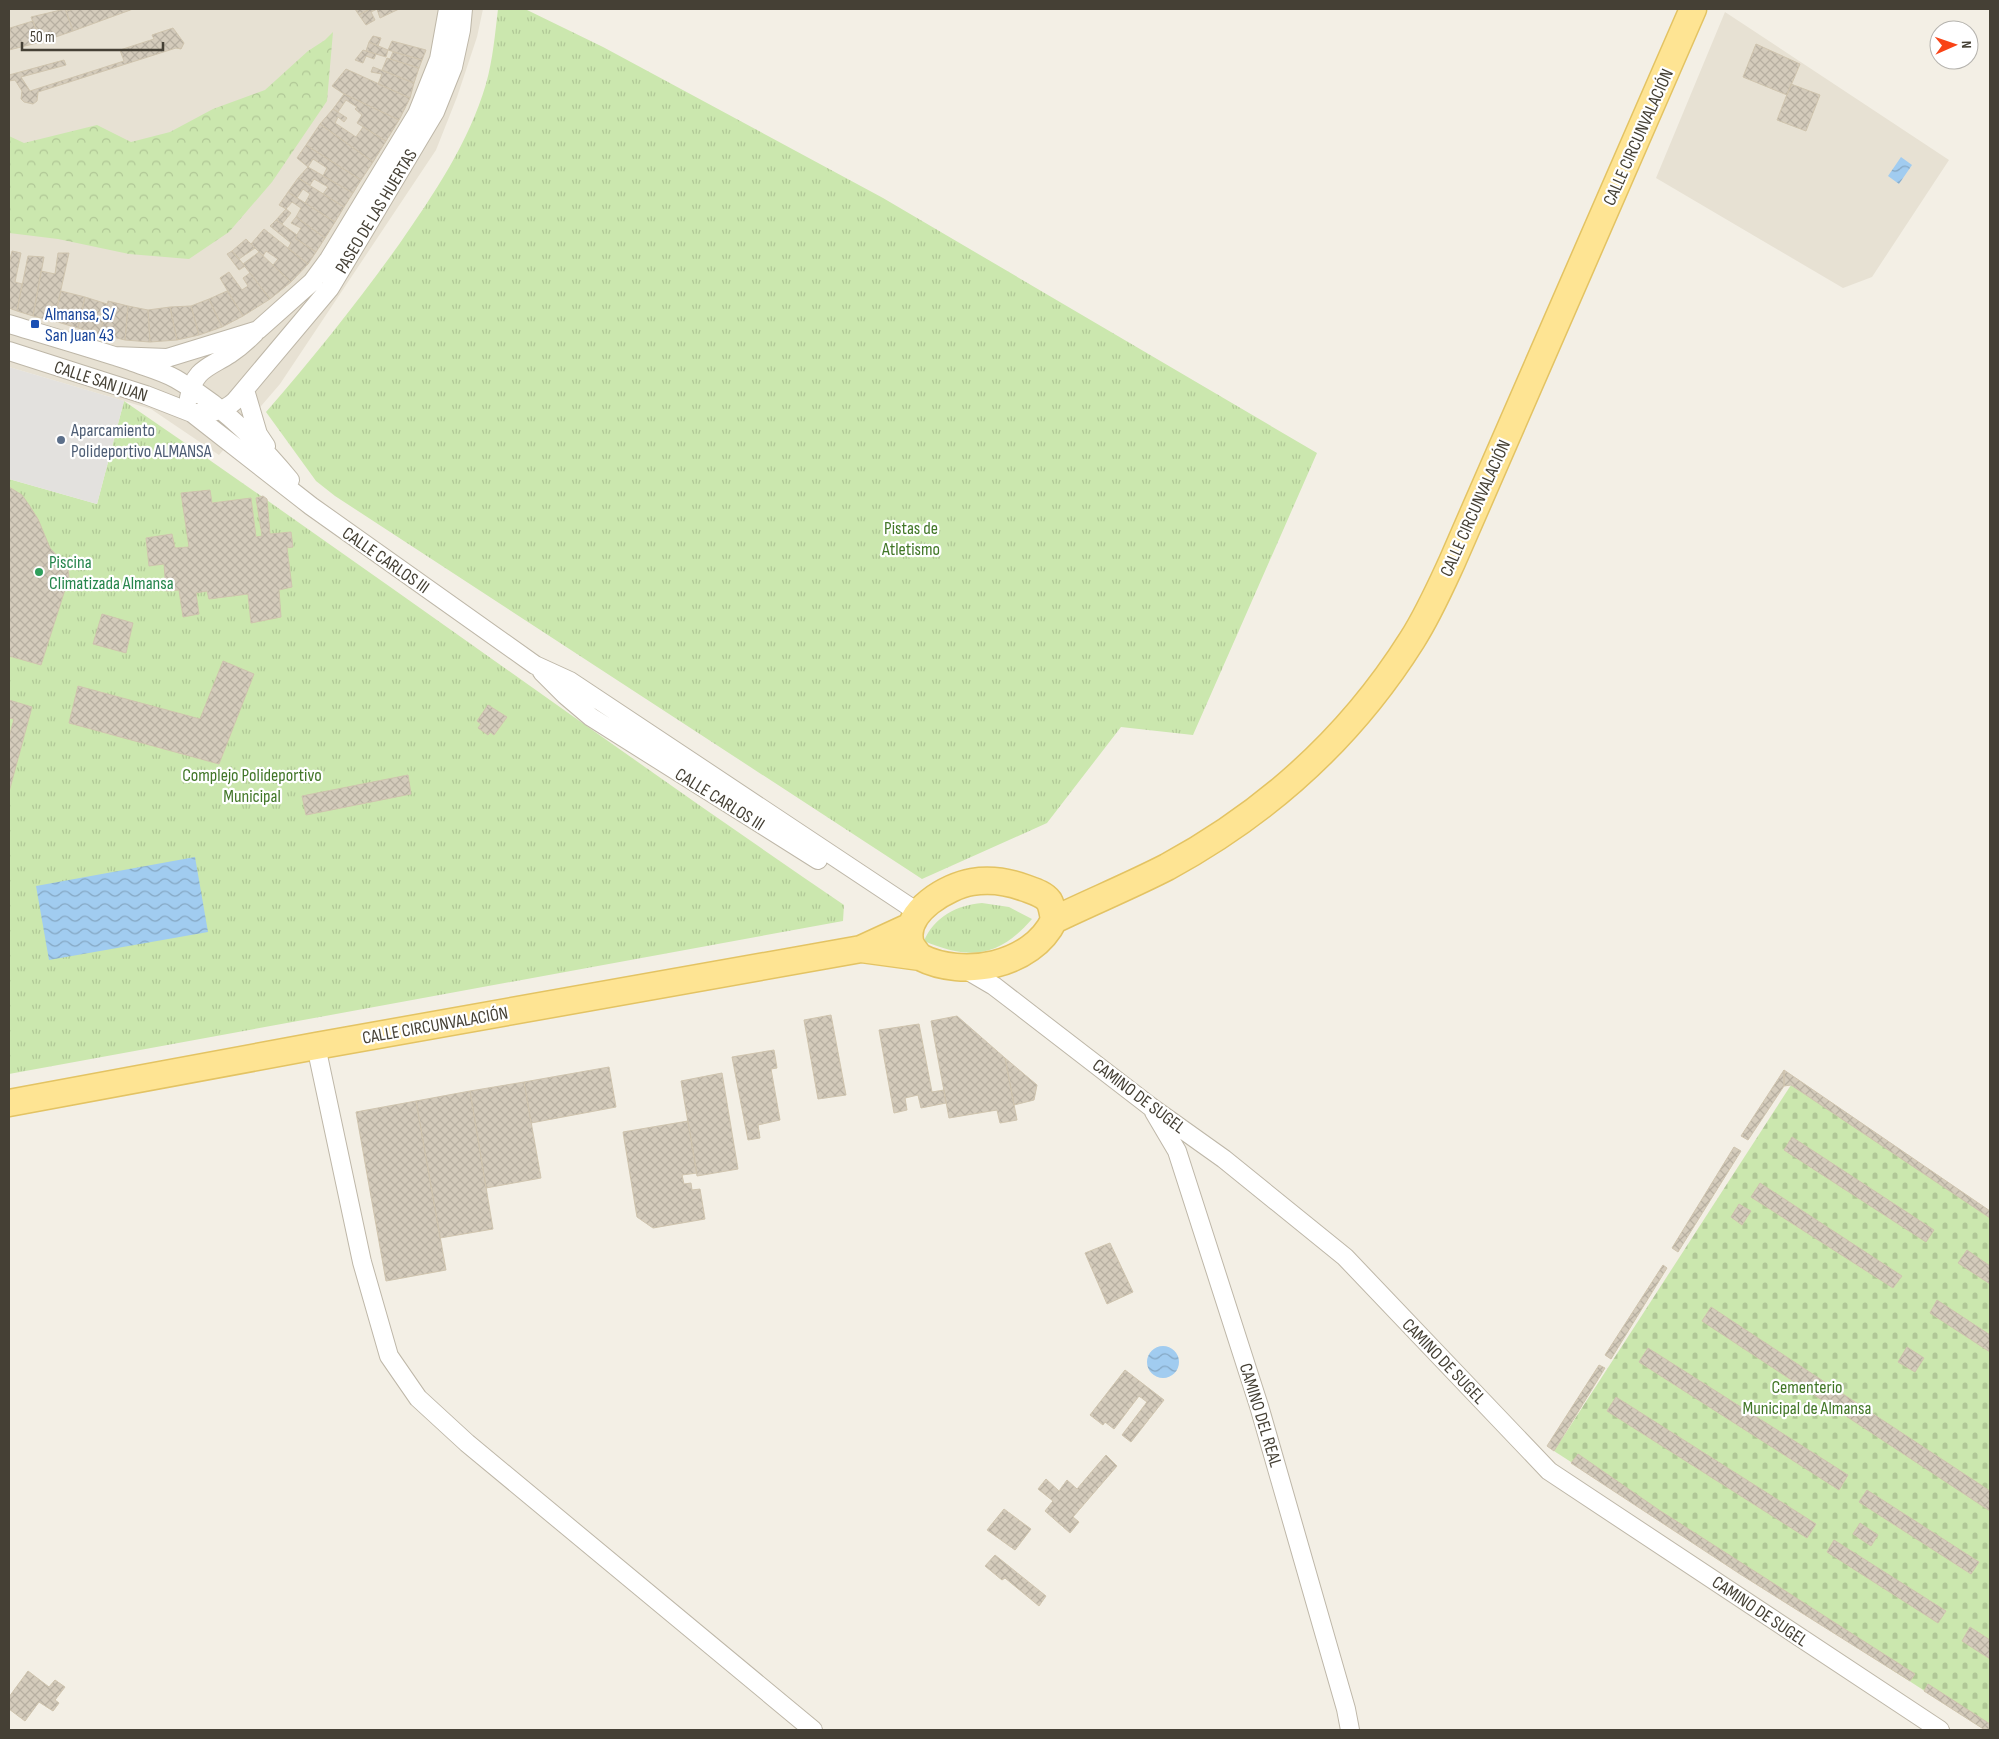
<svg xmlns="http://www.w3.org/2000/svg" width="1999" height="1739" font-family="'Sofia Sans Condensed',sans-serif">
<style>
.residential{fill:#e7e1d3}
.forest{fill:url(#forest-crowns)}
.cemetery{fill:url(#cemetery-stones)}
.park{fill:url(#park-tufts)}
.parking{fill:#e3e1de}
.water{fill:url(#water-waves)}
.building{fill:url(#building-cross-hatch);stroke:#cfc4ae}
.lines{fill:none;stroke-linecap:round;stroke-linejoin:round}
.minor-casing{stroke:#beb7a8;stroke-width:20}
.primary-casing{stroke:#e3c363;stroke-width:29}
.minor{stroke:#fff;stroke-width:18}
.primary{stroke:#fee493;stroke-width:26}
.transit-dot{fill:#1a4fb4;stroke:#fff;stroke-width:2}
.service-dot{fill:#5c6f8a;stroke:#fff;stroke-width:2}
.leisure-dot{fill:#2e9e5b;stroke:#fff;stroke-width:2}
.labels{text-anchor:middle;stroke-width:4.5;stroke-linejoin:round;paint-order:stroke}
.street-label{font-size:18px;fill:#454035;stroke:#fff}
.transit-label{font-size:18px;fill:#164399;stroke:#fff;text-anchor:start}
.service-label{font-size:18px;fill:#4e5e75;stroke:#fff;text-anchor:start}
.park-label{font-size:18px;fill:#427728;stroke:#fff}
.leisure-label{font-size:18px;fill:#27864d;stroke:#fff;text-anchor:start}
</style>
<defs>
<pattern id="forest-crowns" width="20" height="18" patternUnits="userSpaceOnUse" patternTransform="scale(1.25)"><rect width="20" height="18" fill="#cbe7ae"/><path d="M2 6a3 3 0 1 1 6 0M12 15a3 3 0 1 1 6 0" fill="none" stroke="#b0c796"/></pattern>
<pattern id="cemetery-stones" width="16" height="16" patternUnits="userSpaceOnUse" patternTransform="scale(1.25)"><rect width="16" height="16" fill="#cbe7ae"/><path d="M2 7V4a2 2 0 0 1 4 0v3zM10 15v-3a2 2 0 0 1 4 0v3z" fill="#b0c796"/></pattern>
<pattern id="park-tufts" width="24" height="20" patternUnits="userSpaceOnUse" patternTransform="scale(1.25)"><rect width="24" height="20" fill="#cbe7ae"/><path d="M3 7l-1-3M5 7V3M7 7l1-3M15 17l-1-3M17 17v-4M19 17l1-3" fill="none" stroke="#b0c796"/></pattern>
<pattern id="water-waves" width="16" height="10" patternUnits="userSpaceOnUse" patternTransform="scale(1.25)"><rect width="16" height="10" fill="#a1ccf0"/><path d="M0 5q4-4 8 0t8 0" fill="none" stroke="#85a7c3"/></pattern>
<pattern id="building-cross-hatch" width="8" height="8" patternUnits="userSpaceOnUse" patternTransform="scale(1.25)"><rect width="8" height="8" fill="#d4cbbb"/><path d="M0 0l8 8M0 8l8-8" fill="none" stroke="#b7afa1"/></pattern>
</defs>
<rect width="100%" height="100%" fill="#f3efe5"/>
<path class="residential" d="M9,9H483L477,37L457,97L436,150L280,384L219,455L151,409L9,367Z
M1725,12L1949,160L1872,277L1843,288L1656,178Z"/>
<path class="forest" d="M333,32L327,101L272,182L229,232L189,259L129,254L58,239L9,233V136L24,143L97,125L131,142L170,132L213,109L265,90L308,51L325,40Z"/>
<path class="cemetery" d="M1791,1085L1990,1213V1730H1985L1554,1451Z"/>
<path class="park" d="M498,9H525L603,47L883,198L1317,453L1193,735L1121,727L1047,823L922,879L335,496L316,481L266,412C313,358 358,302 400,243C434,194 469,142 486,84C493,59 495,34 498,9Z
M124,401C366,567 602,740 844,905L843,921L9,1074V479L97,504Z
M982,903L1009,907L1032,919C998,958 970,960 924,941C934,917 957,905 982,903Z"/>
<path class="parking" d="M9,367L124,401L97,504L9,479Z"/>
<path class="water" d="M1901,157L1912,165L1899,184L1888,176Z
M195,857L208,932L49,960L36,886Z
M1147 1362a16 16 0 1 1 32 0a16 16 0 1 1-32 0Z"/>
<path class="building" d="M65,9L73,31L41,42L31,17Z
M75,9H133L73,31L66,11Z
M355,9H367L368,10L359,15Z
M370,9H399L380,18L377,9L371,12L375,20L366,25L359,15Z
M33,21L41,42L9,50L10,28Z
M173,28L184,43L181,49L176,48L38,92L37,101L33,104L24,102L21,99L22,91L15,80L9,81V75L64,60L66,65L21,77L30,91L124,61L120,50L154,39L152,35Z
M373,36L381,38L378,46L369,42Z
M392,41L426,50L422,60L388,50Z
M369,42L388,50L386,57L366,51Z
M1756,44L1800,64L1787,95L1743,77Z
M363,50L376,54L374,59L366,56L363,63L355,60Z
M393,52L422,60L419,68L390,59Z
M387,58L419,68L414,83L382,70Z
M373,67L414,83L410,98L378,84L382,74L371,72Z
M346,69L410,98L399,120L344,94L332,86Z
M1791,84L1820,95L1806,131L1777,120Z
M344,94L399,120L386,141L357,123L362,115L355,109L357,107L346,100L338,112L333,109Z
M333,109L347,118L344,122L338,117L335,123L356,137L363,127L386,141L373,162L320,124Z
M320,124L373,162L361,180L306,145Z
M306,145L361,180L353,193L323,176L327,168L313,159L308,167L297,158Z
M308,167L353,193L344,207L323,194L328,187L314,179L310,185L298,178Z
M298,178L344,207L335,222L305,203L310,194L303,189L297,198L288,192Z
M288,192L335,222L325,238L296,217L301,208L292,202L286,209L279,205Z
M286,209L291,213L282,224L276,220Z
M296,217L325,238L316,252L295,238L301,228L291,223Z
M276,220L297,235L295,238L316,252L308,264L288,248L291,243L270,226Z
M264,229L308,264L291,282L273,265L278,259L266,251L263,256L251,244Z
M246,239L255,248L239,259L232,251Z
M12,251L21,253L15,282L22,284L17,311L9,308V264Z
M232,251L245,266L239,270L227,254Z
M259,252L291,282L270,299L243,264Z
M58,253H69L54,321L33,316L41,271L55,274Z
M28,256L44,257L33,316L17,311Z
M229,272L242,290L248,286L243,278L250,273L270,299L243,316L220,278Z
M61,291L85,297L78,328L54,321Z
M227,291L243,316L222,327L209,299Z
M85,297L107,304L100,334L78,328Z
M209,299L222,327L199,335L191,306Z
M108,301L128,306L125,340L100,334Z
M128,306L148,310L150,342L125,340Z
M191,306L199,335L177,340L170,307Z
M170,307L177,340L150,342L148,310Z
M9,487L22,495L29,505L38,519L50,548L68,568L69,577L41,665L9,656Z
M210,490L212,503L251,498L256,537L262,536L256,498L263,496L267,499L270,534L291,532L293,547L287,548L292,587L279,590L281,617L251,623L248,594L209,599L207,591L196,593L199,614L183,617L179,590L166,591L164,564L149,566L146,538L172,534L175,548L189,547L181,493Z
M102,614L133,623L126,653L93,644Z
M223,661L254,674L219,764L69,723L78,686L200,719Z
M9,700L32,707L9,792V737L14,719L9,718Z
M488,705L507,717L494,735L490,732L488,735L478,728L481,724L477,721Z
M408,775L411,794L306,815L302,796Z
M831,1015L846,1095L818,1099L804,1020Z
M957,1016L1005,1058L1017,1120L1000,1123L997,1110L949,1118L931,1021Z
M919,1024L932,1092L944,1090L946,1103L921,1108L918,1095L905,1098L907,1110L894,1113L879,1030Z
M774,1050L777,1068L771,1069L780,1120L758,1125L760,1138L748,1140L732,1057Z
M1005,1058L1037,1085L1034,1100L1014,1105Z
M609,1067L616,1107L531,1123L524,1082Z
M1784,1070L1990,1211V1218L1791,1085L1784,1086Z
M1784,1070V1086L1748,1140L1741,1136Z
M722,1073L738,1169L697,1176L681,1081Z
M524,1082L541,1178L486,1188L470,1091Z
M470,1091L493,1229L440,1238L416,1101Z
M416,1101L446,1270L386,1281L356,1112Z
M688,1121L697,1173L682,1175L684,1184L691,1183L692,1190L700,1189L705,1219L653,1228L637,1217L623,1132Z
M1792,1137L1934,1230L1926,1242L1784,1150Z
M1734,1147L1741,1151L1678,1252L1672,1248Z
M1760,1183L1902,1276L1893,1288L1751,1197Z
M1739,1204L1751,1211L1742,1225L1731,1217Z
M1110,1243L1133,1292L1107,1304L1085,1253Z
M1967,1250L1990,1266V1284L1958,1263Z
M1663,1265L1667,1268L1611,1359L1605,1355Z
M1937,1300L1990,1335V1352L1930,1313Z
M1711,1307L1990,1491V1511L1702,1321Z
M1907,1347L1924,1358L1915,1372L1898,1362Z
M1648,1348L1848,1475L1839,1490L1639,1362Z
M1599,1365L1605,1368L1554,1451L1547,1446Z
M1125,1370L1164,1400L1131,1442L1122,1435L1147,1402L1139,1396L1114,1429L1105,1422L1103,1425L1090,1415Z
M1616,1397L1816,1524L1807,1538L1607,1411Z
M1578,1454L1659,1510L1915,1674L1910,1681L1740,1574L1571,1463Z
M1106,1455L1117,1466L1073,1517L1079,1522L1070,1533L1045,1511L1053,1501L1038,1489L1046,1479L1059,1491L1067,1480L1077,1489Z
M1867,1490L1979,1562L1971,1574L1859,1502Z
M1004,1509L1031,1529L1015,1550L987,1530Z
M1860,1523L1878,1535L1871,1546L1853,1534Z
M1834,1540L1946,1611L1938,1623L1827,1552Z
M995,1555L1046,1596L1039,1606L1005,1578L1002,1580L985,1566Z
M1970,1627L1990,1640V1659L1962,1641Z
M28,1671L49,1687L55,1680L65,1687L55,1700L59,1703L53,1711L39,1702L25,1721L9,1709V1697Z
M1928,1684L1990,1724V1730H1985L1924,1691Z"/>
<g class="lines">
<g class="minor-casing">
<path id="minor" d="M9,324C49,336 90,348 130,361C145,367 162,371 176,379C220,404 258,441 290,480
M9,351L146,395L192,413L311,506L535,665L570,681L919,913
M114,356L167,358L258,330L312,282L329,259L417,114L439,59L448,9
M245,390L258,434L266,446
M189,398C194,369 208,368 230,354C239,348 247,341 255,333
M192,413C208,413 222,413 235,401L330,288L435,112L453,67L461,30L463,9
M542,672L565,695L591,717L818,860
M965,969L994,986L1151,1107L1224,1159L1345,1257L1549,1471L1940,1730
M316,1046L362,1262L389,1356L418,1398L467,1443L813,1730
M1154,1112L1177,1151L1259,1406L1346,1709L1350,1730"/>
</g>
<g class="primary-casing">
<path id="primary" d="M1054,920C1091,902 1130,886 1167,867C1268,812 1351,737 1412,640C1428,615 1440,588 1452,562L1693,9
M861,949L920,957C963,979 1032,966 1054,920C1053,914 1052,906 1049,901C1044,894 1033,891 1025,888C1009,882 990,879 972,882C948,886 904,911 910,941C911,947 916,952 920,957
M9,1103L316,1046L861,949L911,926"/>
</g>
<use href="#minor" class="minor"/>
<use href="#primary" class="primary"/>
</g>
<rect class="transit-dot" x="30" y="319" width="10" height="10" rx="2.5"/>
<circle class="service-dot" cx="61" cy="440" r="5"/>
<circle class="leisure-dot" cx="39" cy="572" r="5"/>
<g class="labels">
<g class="street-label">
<text transform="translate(1638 137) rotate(-66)" y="6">CALLE CIRCUNVALACIÓN</text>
<text transform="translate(376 211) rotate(-59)" y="6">PASEO DE LAS HUERTAS</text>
<text transform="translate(101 381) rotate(18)" y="6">CALLE SAN JUAN</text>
<text transform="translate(1475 508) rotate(-66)" y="6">CALLE CIRCUNVALACIÓN</text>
<text transform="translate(386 560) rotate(35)" y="6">CALLE CARLOS III</text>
<text transform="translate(720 799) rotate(32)" y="6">CALLE CARLOS III</text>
<text transform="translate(435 1025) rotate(-10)" y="6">CALLE CIRCUNVALACIÓN</text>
<text transform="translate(1139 1096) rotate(37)" y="6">CAMINO DE SUGEL</text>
<text transform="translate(1444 1361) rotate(46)" y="6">CAMINO DE SUGEL</text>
<text transform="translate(1261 1415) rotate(73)" y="6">CAMINO DEL REAL</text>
<text transform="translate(1760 1611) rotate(34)" y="6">CAMINO DE SUGEL</text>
</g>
<g class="transit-label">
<text x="45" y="320">Almansa, S/<tspan x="45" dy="21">San Juan 43</tspan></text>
</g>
<g class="service-label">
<text x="71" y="436">Aparcamiento<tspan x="71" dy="21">Polideportivo ALMANSA</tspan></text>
</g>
<g class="park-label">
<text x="911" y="534">Pistas de<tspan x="911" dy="21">Atletismo</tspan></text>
<text x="252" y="781">Complejo Polideportivo<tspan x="252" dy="21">Municipal</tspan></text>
<text x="1807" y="1393">Cementerio<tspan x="1807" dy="21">Municipal de Almansa</tspan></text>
</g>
<g class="leisure-label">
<text x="49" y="568">Piscina<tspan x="49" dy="21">Climatizada Almansa</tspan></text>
</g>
</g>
<rect width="1999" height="1739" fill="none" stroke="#454035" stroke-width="20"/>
<g transform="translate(1954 45) rotate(88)"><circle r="24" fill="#ffffff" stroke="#b5b3ae"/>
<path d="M0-4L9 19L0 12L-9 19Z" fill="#f94316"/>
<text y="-8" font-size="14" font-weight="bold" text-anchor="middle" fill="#454035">N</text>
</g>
<path d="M22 42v8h141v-8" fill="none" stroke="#454035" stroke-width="2.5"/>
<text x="30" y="42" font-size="15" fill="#454035" stroke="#ffffff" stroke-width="4" paint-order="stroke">50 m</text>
</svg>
